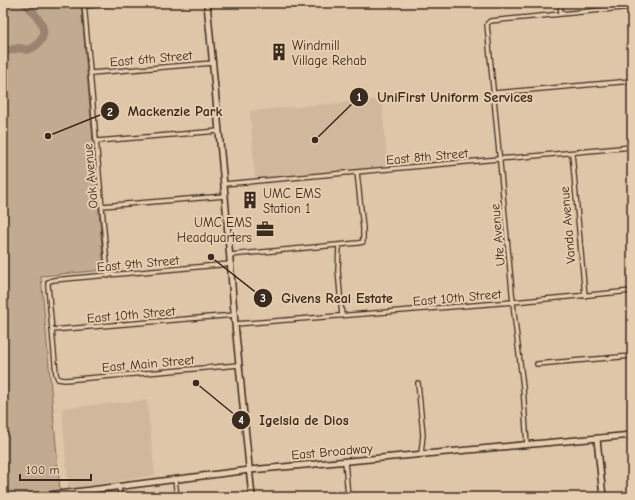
<svg xmlns="http://www.w3.org/2000/svg" width="635" height="500" font-family="'Comic Neue',sans-serif">
<style>
.built{fill:#d1b89c}
.green{fill:#c2aa90;stroke:#7e6a57}
.lines{fill:none;stroke-linecap:round;stroke-linejoin:round}
.river{stroke:#9a846f;stroke-width:8}
.street-casing{stroke:#3b2a1e;stroke-width:6}
.secondary-casing{stroke:#3b2a1e;stroke-width:8}
.street{stroke:#e7cdaf;stroke-width:3.5}
.secondary{stroke:#e7cdaf;stroke-width:5}
.labels{text-anchor:middle;stroke-width:4;stroke-linejoin:round;paint-order:stroke}
.poi-label{font-size:13px;fill:#3b2a1e;stroke:#e7cdaf;text-anchor:start}
.street-label{font-size:13px;fill:#3b2a1e;stroke:#e7cdaf}
.leader{fill:none;stroke:#3b2a1e;stroke-width:1.5}
.callout-dot{fill:#3b2a1e;stroke:#e7cdaf;stroke-width:1.5}
.mark-label{font-size:12px;text-anchor:middle;font-weight:bold;fill:#fff}
.callout-label{font-size:14px;text-anchor:middle;font-weight:bold;fill:#3b2a1e;stroke:#e7cdaf;stroke-width:4;stroke-linejoin:round;paint-order:stroke}
</style>
<rect width="100%" height="100%" fill="#e0c6a9"/>
<filter id="ink" filterUnits="userSpaceOnUse"><feTurbulence type="fractalNoise" baseFrequency=".025" numOctaves="2"/><feDisplacementMap in="SourceGraphic" scale="8" xChannelSelector="R" yChannelSelector="G"/><feConvolveMatrix kernelMatrix="1 2 1 2 8 2 1 2 1" color-interpolation-filters="sRGB"/></filter>
<g filter="url(#ink)">
<path class="built" d="M382,99L387,166L255,178L250,111Z
M147,400L155,475L68,489L62,408Z"/>
<path class="green" d="M3,3H81L104,270L41,276L60,490L3,496Z"/>
<g class="lines">
<path class="river" d="M3,52L19,48L28,50C31,48 35,47 37,45C53,30 35,14 25,3"/>
<g class="street-casing">
<path id="street" d="M84,3L108,276
M560,3L561,14
M85,6L115,3
M91,73L213,63
M494,93L632,81
M97,141L219,131
M572,153L585,296
M224,184L632,147
M102,206L225,196
M339,245L338,270L342,316
M230,255L358,243L363,242V228L357,172
M230,264L53,280L48,282V286L56,374L58,379L65,380L239,365
M235,324L513,302L632,291
M52,330L235,315
M537,364L632,356
M418,383L422,424L423,435L421,454
M527,445L523,387L514,313L487,24L490,21L632,7
M345,461L348,497
M175,480L177,497
M119,487L120,497"/>
</g>
<g class="secondary-casing">
<path id="secondary" d="M207,3L225,196L235,324L252,497
M597,439L603,497
M35,497L250,470L632,435"/>
</g>
<use href="#street" class="street"/>
<use href="#secondary" class="secondary"/>
</g>
</g>
<defs>
<g id="building-bare" transform="scale(1.38)"><path d="M-4-6H4V6H1V3H-1V6H-4ZM-2.5-4.3h1.7v1.8h-1.7ZM.8-4.3h1.7v1.8H.8ZM-2.5-1h1.7V.8h-1.7ZM.8-1h1.7V.8H.8Z" fill="#3b2a1e" stroke="#e7cdaf" stroke-width="2.5" paint-order="stroke"/></g>
<g id="office-bare" transform="scale(1.38)"><path d="M-6-3h4V-5.5h4V-3h4V5H-6ZM-1-4.5V-3h2v-1.5ZM-6 0V1H6V0Z" fill="#3b2a1e" stroke="#e7cdaf" stroke-width="2.5" paint-order="stroke"/></g>
</defs>
<g fill-rule="evenodd">
<use href="#building-bare" x="279" y="52"/>
<use href="#building-bare" x="250" y="200"/>
<use href="#office-bare" x="265" y="229"/>
</g>
<g class="labels">
<g class="poi-label">
<text x="292" y="50">Windmill<tspan x="292" dy="15">Village Rehab</tspan></text>
<text x="263" y="198">UMC EMS<tspan x="263" dy="15">Station 1</tspan></text>
<text x="252" y="227" text-anchor="end">UMC EMS<tspan x="252" dy="15">Headquarters</tspan></text>
</g>
<g class="street-label">
<text transform="translate(151 58) rotate(-5)" y="5">East 6th Street</text>
<text transform="translate(427 156) rotate(-5)" y="5">East 8th Street</text>
<text transform="translate(90 176) rotate(-95)" y="5">Oak Avenue</text>
<text transform="translate(567 225) rotate(-95)" y="5">Vanda Avenue</text>
<text transform="translate(497 235) rotate(-95)" y="5">Ute Avenue</text>
<text transform="translate(138 263) rotate(-5)" y="5">East 9th Street</text>
<text transform="translate(457 297) rotate(-5)" y="5">East 10th Street</text>
<text transform="translate(131 314) rotate(-5)" y="5">East 10th Street</text>
<text transform="translate(148 363) rotate(-5)" y="5">East Main Street</text>
<text transform="translate(332 451) rotate(-5)" y="5">East Broadway</text>
</g>
</g>
<path class="leader" d="M315 140L359 97M48 136L110 111M211 257L263 298M196 383L241 420"/>
<g class="callout-dot">
<circle cx="315" cy="140" r="4"/>
<circle cx="48" cy="136" r="4"/>
<circle cx="211" cy="257" r="4"/>
<circle cx="196" cy="383" r="4"/>
<circle cx="359" cy="97" r="10"/>
<circle cx="110" cy="111" r="10"/>
<circle cx="263" cy="298" r="10"/>
<circle cx="241" cy="420" r="10"/>
</g>
<g class="mark-label">
<text x="359" y="101">1</text>
<text x="110" y="116">2</text>
<text x="263" y="302">3</text>
<text x="241" y="424">4</text>
</g>
<g class="callout-label">
<text x="455" y="102">UniFirst Uniform Services</text>
<text x="175" y="116">Mackenzie Park</text>
<text x="337" y="303">Givens Real Estate</text>
<text x="304" y="425">Igelsia de Dios</text>
</g>
<rect width="635" height="500" fill="none" stroke="#e7cdaf" stroke-width="16"/>
<rect x="8" y="8" width="619" height="484" fill="none" stroke="#3b2a1e" stroke-width="1.5" filter="url(#ink)"/>
<path d="M20 474v6h71v-6" fill="none" stroke="#3b2a1e" stroke-width="2"/>
<text x="26" y="474" font-size="12" fill="#3b2a1e" stroke="#e7cdaf" stroke-width="3" paint-order="stroke">100 m</text>
</svg>
